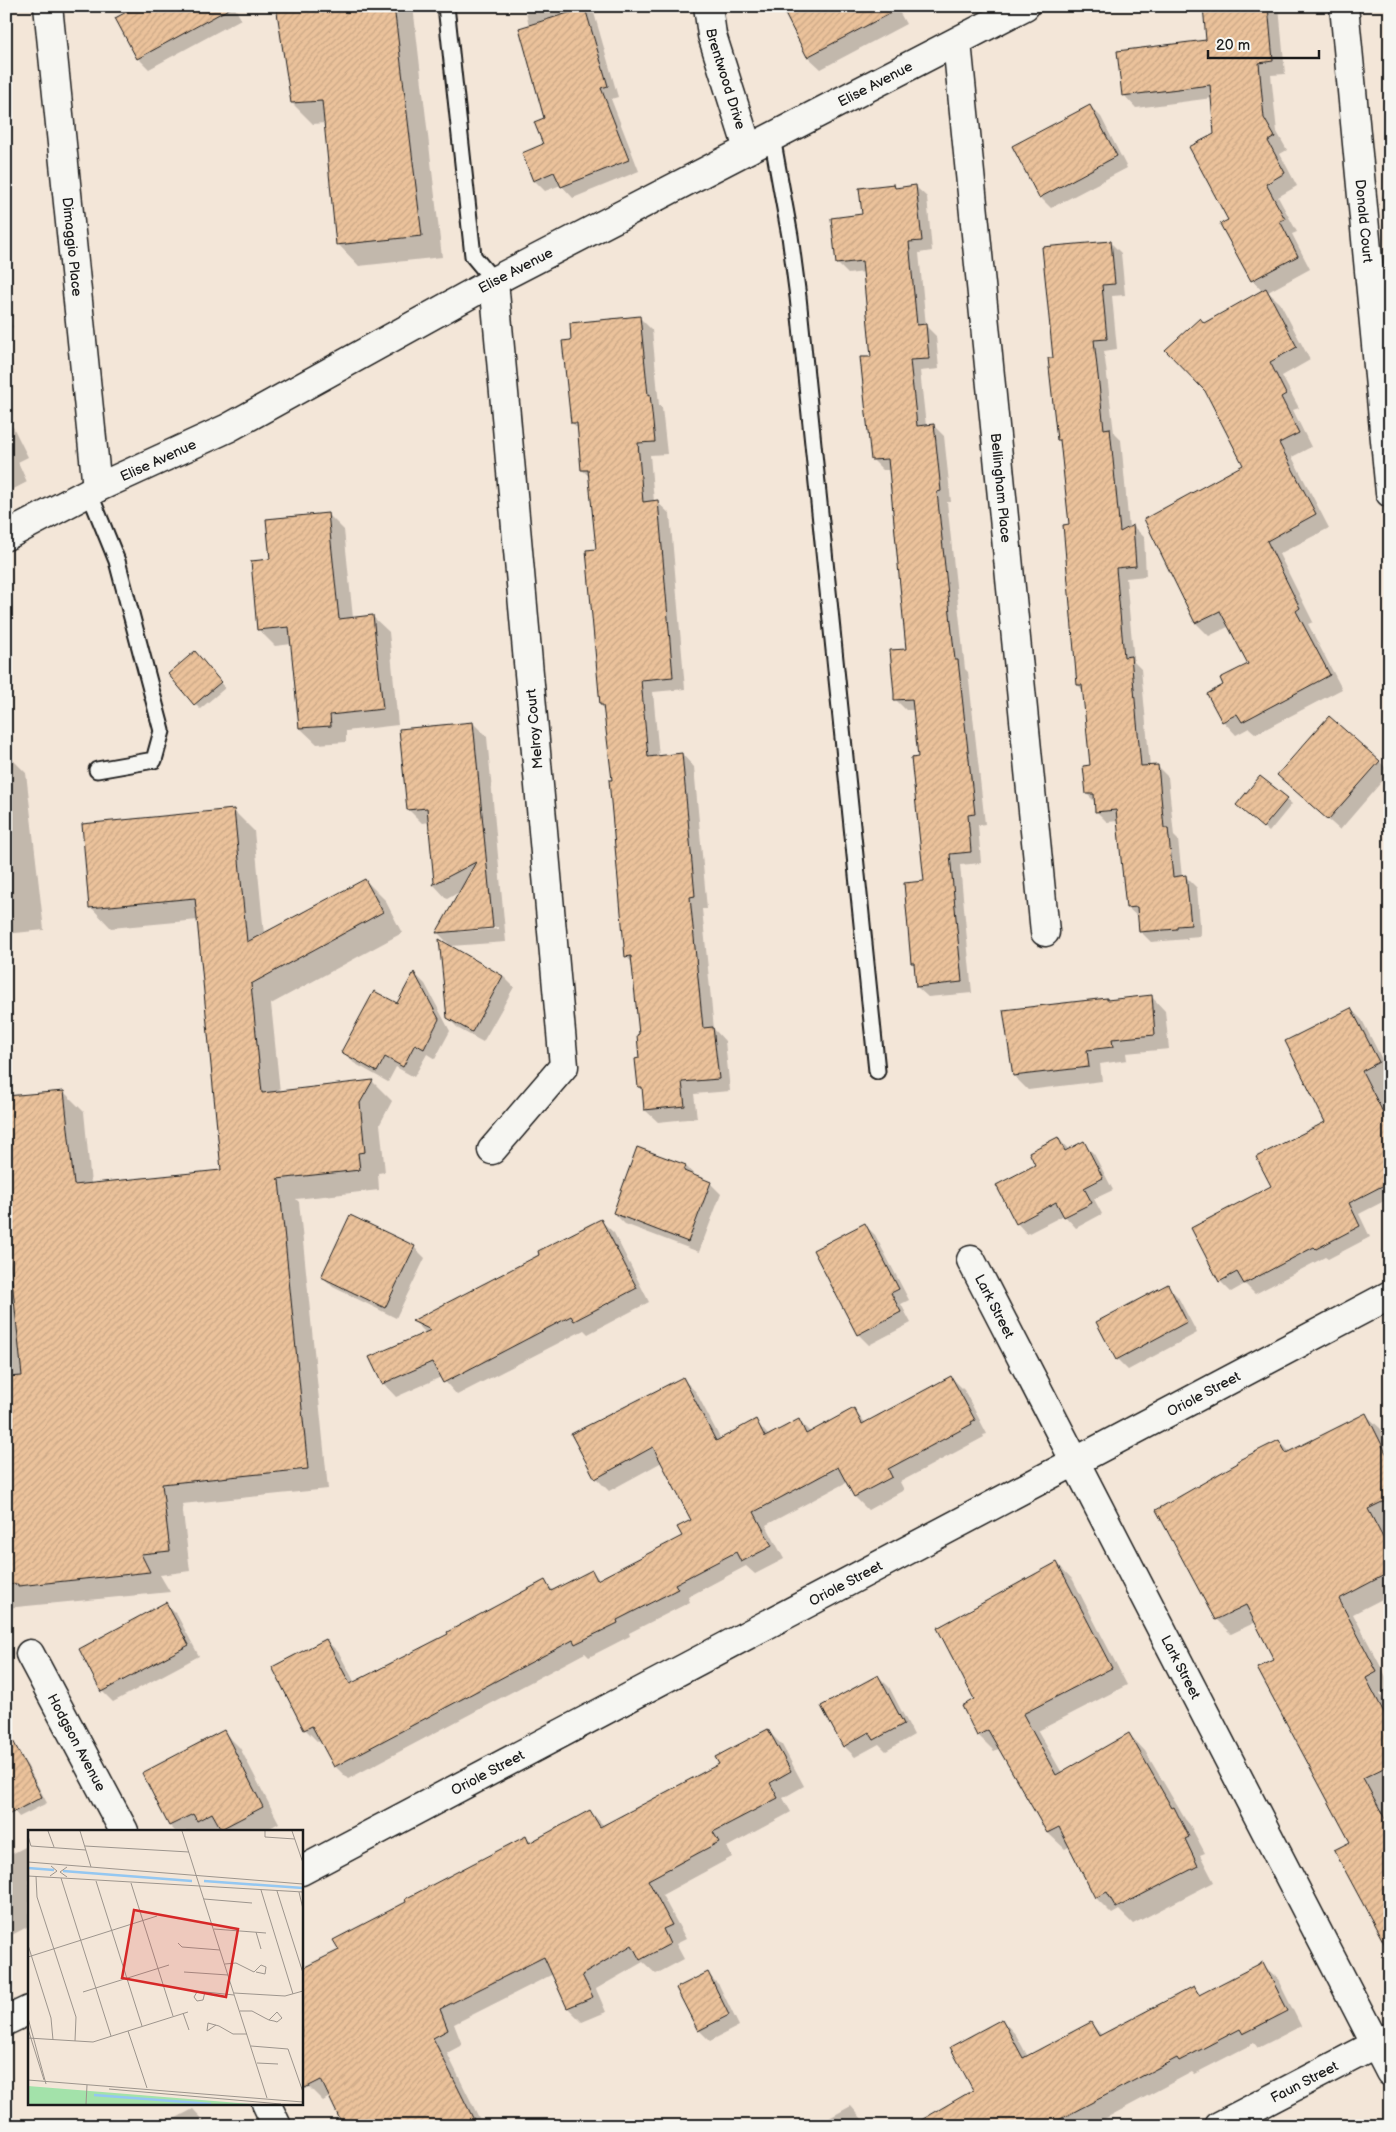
<svg xmlns="http://www.w3.org/2000/svg" width="1396" height="2132" font-family="'Balsamiq Sans',sans-serif">
<style>
.shadow{fill:#0003;fill-rule:evenodd}
.building{fill:url(#building-hatch);stroke:#1c1c1c}
.lines{fill:none;stroke-linecap:round;stroke-linejoin:round}
.service-casing{stroke:#1c1c1c;stroke-width:19}
.minor-casing{stroke:#1c1c1c;stroke-width:31}
.tertiary-casing{stroke:#1c1c1c;stroke-width:31}
.service{stroke:#f6f6f2;stroke-width:15}
.minor{stroke:#f6f6f2;stroke-width:28}
.tertiary{stroke:#f6f6f2;stroke-width:28}
.labels{text-anchor:middle;stroke-width:5;stroke-linejoin:round;paint-order:stroke}
.street-label{font-size:14px;fill:#1c1c1c;stroke:#f6f6f2}
.inset-river{fill:none;stroke:#94c7f1;stroke-width:2.5}
.inset-road{fill:none;stroke:#9d958d;stroke-width:1}
.view{fill:#d62828;fill-opacity:0.15;stroke:#d62828;stroke-width:2.5}
.inset-edge{fill:none;stroke:#1c1c1c;stroke-width:2.5}
</style>
<defs>
<pattern id="building-hatch" width="6" height="6" patternUnits="userSpaceOnUse" patternTransform="scale(1.25)"><rect width="6" height="6" fill="#ebc29b"/><path d="M-1 1l2-2M0 6l6-6M5 7l2-2" fill="none" stroke="#c9a685"/></pattern>
</defs>
<rect width="100%" height="100%" fill="#f3e6d8"/>
<filter id="ink" filterUnits="userSpaceOnUse"><feTurbulence type="fractalNoise" baseFrequency=".02" numOctaves="2"/><feDisplacementMap in="SourceGraphic" scale="10" xChannelSelector="R" yChannelSelector="G"/><feConvolveMatrix kernelMatrix="1 2 1 2 8 2 1 2 1" color-interpolation-filters="sRGB"/></filter>
<g filter="url(#ink)">
<path class="shadow" d="M140,6H234L241,19L149,69L138,58Z
M278,6H413L442,257L359,266L338,244L325,123L313,124L292,103Z
M525,6H592L618,97L611,99L639,171L573,198L561,185L545,191L534,180L544,145L546,118Z
M896,6L906,24L821,69L808,57L782,7Z
M1204,6H1279L1285,74L1271,75L1277,132L1287,150L1280,154L1297,186L1278,197L1297,232L1292,234L1310,269L1268,292L1280,303L1310,360L1282,376L1299,408L1293,410L1311,447L1292,457L1329,528L1279,554L1313,622L1308,624L1342,689L1256,734L1249,728L1236,735L1223,721L1225,685L1249,665L1230,626L1209,636L1196,623L1244,466L1206,391L1205,324L1263,292L1252,280L1222,224L1229,220L1215,134L1212,98L1136,108L1124,95L1207,42Z
M1090,106L1101,117L1127,168L1051,208L1040,197Z
M894,186L897,189L916,187L927,197L932,251L919,253L926,326L936,336L939,369L920,371L926,426L933,425L944,436L951,502H947L965,669L968,672L985,824L978,825L981,863L960,865L972,993L928,997L917,987L915,965L913,962L925,882L920,758L915,710H906L896,700L907,650L890,470H883L872,459V358L864,272L848,274L838,264L864,215ZM880,458L894,459L880,460Z
M1110,242L1121,253L1125,295L1112,296L1117,349L1104,351L1114,433L1121,440L1129,528L1133,526L1144,537L1146,576L1126,578L1134,662L1141,669L1150,767L1157,766L1168,777L1174,836L1178,840L1182,877H1186L1197,888L1201,936L1187,937L1188,939L1151,942L1140,931L1139,918L1127,907L1119,821L1107,822L1096,811L1095,802L1087,794L1092,766L1084,691L1078,685L1070,525L1061,442L1059,440L1054,359Z
M6,314L13,327L6,331Z
M639,317L652,330L659,405L662,408L667,454L650,455L654,502H657L670,514L685,689L653,692L659,757L682,754L694,767L707,909H702L714,1029L725,1041L730,1091L694,1094L697,1118L658,1122L645,1110L643,1091L639,1087L640,1036L633,964L626,956L613,781L604,707L601,704L597,550L590,477L582,470L579,429L572,423L573,341Z
M6,420L13,427L28,457L18,462L27,482L6,493Z
M328,514L344,530L353,618L372,616L389,632L398,725L346,731V742L317,744L300,728L292,644L275,646L259,630L272,560Z
M200,658L225,688L200,709L195,704Z
M473,723L487,737L506,942L451,946L438,933L461,891L447,899L434,885L435,882L430,822L422,823L408,809ZM499,927V929L459,932V930Z
M11,758L26,773L44,930L6,934V759Z
M1379,761L1390,772L1340,830L1290,786Z
M1261,777L1292,804L1269,832L1243,810Z
M233,810L254,831L264,934L365,880L385,900L402,933L271,1004L280,1092L372,1081L392,1101L380,1124L385,1172L378,1173L379,1190L296,1199L299,1202L328,1489L182,1504L190,1571L160,1575L170,1592L6,1608V1267L12,1266L64,1092L84,1112L91,1184L223,1171L198,920L111,928L91,907Z
M415,974L425,984L450,1031L435,1059L427,1054L414,1077L396,1067L388,1082L354,1063L343,1052L397,1005Z
M503,976L514,987L483,1042L459,1029L448,1018Z
M1151,996L1165,1011L1169,1049L1126,1053L1127,1060L1100,1064L1102,1081L1028,1090L1014,1076L1107,999L1108,1001Z
M1351,1009L1362,1020L1390,1075V1198L1359,1214L1370,1237L1328,1259L1325,1257L1255,1294L1245,1284L1231,1292L1220,1281L1273,1187L1327,1122Z
M1058,1138L1069,1150L1083,1143L1094,1154L1113,1190L1094,1199L1102,1214L1076,1228L1064,1215L1027,1234L1017,1223Z
M686,1166L697,1178L710,1183L721,1194L699,1252L625,1224L614,1213Z
M600,1220L614,1233L649,1302L588,1334L584,1330L457,1395L441,1377L396,1397L383,1383L427,1334L414,1321L541,1255Z
M864,1224L875,1235L909,1300L901,1304L911,1323L869,1345L858,1334Z
M414,1247L425,1258L396,1318L333,1287L322,1276Z
M1167,1286L1178,1297L1197,1333L1128,1370L1117,1359Z
M951,1377L964,1390L987,1434L983,1435L984,1437L900,1482L904,1490L868,1510L855,1497L847,1482L766,1525L784,1559L755,1574L746,1566L688,1597L690,1602L629,1633L630,1636L589,1657L585,1653L348,1779L335,1766L322,1740L318,1742L305,1729L326,1640L339,1653L355,1683L449,1635L545,1582L554,1591L592,1572L600,1580L683,1537L693,1520L662,1462L609,1491L596,1478L683,1379L696,1392L721,1440L755,1421L769,1436L798,1420L811,1433L853,1410L866,1423Z
M1366,1415L1381,1429L1385,1439L1390,1437V1520L1382,1524L1390,1540V1595L1353,1614L1390,1684V1688L1380,1693L1390,1713V1952L1352,1842L1275,1660L1256,1622L1231,1634L1216,1619L1279,1441L1290,1452Z
M1057,1563L1073,1580L1127,1685L1038,1731L1062,1773L1129,1734L1145,1751L1185,1819L1190,1825L1205,1853L1200,1855L1214,1882L1133,1924L1119,1910L1112,1914L1096,1898L1070,1846L1065,1849L1048,1833L1000,1748L994,1751L978,1735L976,1700Z
M166,1604L177,1615L199,1656L113,1702L102,1691Z
M878,1676L889,1687L914,1735L886,1751L879,1744L855,1757L844,1746Z
M767,1730L782,1745L804,1786L783,1798L791,1812L727,1847L732,1857L662,1895L686,1939L676,1944L684,1959L656,1974L643,1962L596,1989L606,2012L582,2022L568,2008L553,1974L454,2024L462,2045L447,2053L483,2126H350L331,2096L323,2101L308,2086L340,1951L408,1902L525,1837L532,1843L590,1811L604,1826L720,1764Z
M223,1731L240,1748L279,1823L264,1831H175L170,1826L143,1773Z
M22,1760L27,1765L47,1803L19,1817L14,1811Z
M29,1845V1926L6,1938V1857Z
M1262,1964L1277,1978L1301,2026L1258,2048L1254,2043L1194,2074L1192,2072L1091,2126H935L974,2090L1002,2020L1016,2035L1028,2057L1091,2024L1103,2036L1193,1987L1201,1995Z
M708,1974L719,1985L739,2026L710,2041L699,2030Z
M851,2106L868,2126H824L822,2122Z
M193,2109L209,2126H161Z"/>
<path class="building" d="M138,6H234L137,59L115,18Z
M276,6H394L422,236L336,245L322,101L291,103Z
M781,6H904L807,57Z
M1203,6H1268L1273,61L1259,63L1264,118L1275,137L1268,141L1285,173L1266,184L1285,219L1280,221L1298,256L1251,281L1220,224L1228,220L1189,147L1214,134L1210,85L1122,96L1117,51L1206,40Z
M585,8L608,86L601,88L629,160L561,187L554,172L533,181L522,153L543,144L534,122L544,118L519,28Z
M1090,105L1117,156L1039,198L1012,146Z
M894,184L895,188L916,185L922,241L909,242L917,325L926,324L929,359L910,360L917,426L934,424L941,491L937,492L955,660H958L975,814L968,815L971,852L950,854L962,982L916,987L914,963H911L904,883L924,881L911,758L918,757L912,699L894,700V694L890,650L906,649L888,459L871,460L860,357H871L862,261L836,264L831,218L862,214L859,188Z
M1111,241L1115,284L1102,285L1107,339L1094,340L1104,429L1110,428L1120,532L1133,525L1136,566L1116,568L1124,657L1131,656L1141,766L1158,765L1164,828H1168L1173,877L1186,875L1191,925L1177,926V929L1139,932L1137,907L1126,908L1116,810L1095,812L1094,794H1086L1083,766L1090,765L1082,685H1077L1063,525L1069,524L1060,440H1057L1048,358H1053L1042,247Z
M1266,288L1297,347L1270,362L1286,394L1281,397L1299,433L1279,443L1316,514L1267,541L1300,608L1296,611L1330,675L1242,722L1237,714L1222,722L1207,694L1223,685L1220,678L1248,664L1220,611L1195,623L1144,519L1243,465L1205,391L1165,350L1200,318L1204,323Z
M640,316L648,395L650,394L655,442L638,443L643,502L658,500L673,677L641,680L648,757L682,753L695,896L690,897L703,1028L713,1027L719,1079L682,1082L685,1106L644,1110L642,1087H638L635,1059L639,1058L637,1035L639,1034L631,956L625,957L609,780H612L603,705H600L586,550L596,549L588,470H581L577,423H571L562,341L571,340L570,323Z
M328,513L339,619L373,615L383,709L330,715L331,726L299,728L289,627L257,630L251,561L270,559L266,519Z
M195,651L221,682L194,705L168,674Z
M1329,716L1380,761L1328,820L1277,775Z
M473,722L493,928L436,933L476,862L432,885L434,882L427,808L407,810L399,729Z
M1260,776L1288,798L1263,828L1236,805Z
M234,809L247,942L365,879L383,912L251,984L262,1093L373,1080L360,1103L365,1152L358,1153L360,1170L277,1179L279,1180L308,1469L162,1484L170,1551L141,1554L150,1572L18,1586V1584L6,1585V1377L22,1376L6,1222V1096L64,1091L74,1185L221,1170L195,898L89,908L82,824Z
M439,939L503,976L472,1032L447,1018Z
M414,972L439,1019L424,1049L415,1044L403,1067L385,1057L377,1072L341,1052L374,991L397,1003Z
M1152,995L1155,1035L1112,1039L1113,1047L1087,1050L1089,1067L1013,1076L1003,1010L1107,998V1000Z
M1351,1008L1379,1062L1362,1071L1390,1126V1182L1349,1203L1360,1226L1316,1249L1314,1247L1244,1284L1237,1272L1219,1282L1191,1228L1271,1186L1256,1157L1325,1122L1285,1041Z
M1058,1137L1065,1151L1084,1141L1103,1178L1084,1188L1092,1203L1064,1217L1056,1202L1016,1224L996,1185L1035,1165L1029,1152Z
M637,1147L686,1165L684,1171L711,1182L688,1242L613,1213Z
M350,1215L415,1246L385,1308L321,1277Z
M601,1219L637,1288L574,1321L571,1316L443,1383L432,1362L382,1384L369,1357L431,1330L412,1321L539,1255L538,1251Z
M865,1223L899,1289L891,1293L901,1312L857,1335L813,1250Z
M1168,1284L1187,1322L1116,1360L1096,1322Z
M951,1376L975,1420L971,1422L972,1424L888,1469L892,1477L854,1497L838,1467L754,1512L772,1546L741,1562L736,1552L675,1584L678,1589L617,1620L618,1623L575,1644L573,1640L334,1767L312,1726L304,1730L272,1667L326,1639L350,1684L448,1634L447,1632L545,1580L551,1591L592,1570L597,1580L682,1536L677,1527L691,1520L653,1447L595,1479L571,1434L683,1377L716,1441L756,1419L765,1437L799,1419L806,1434L854,1408L862,1424Z
M1366,1413L1390,1461V1498L1368,1509L1390,1551V1572L1339,1599L1377,1672L1366,1678L1390,1724V1765L1363,1778L1390,1828V1954L1334,1850L1350,1842L1257,1668L1274,1660L1246,1605L1215,1620L1156,1510L1238,1463L1237,1461L1279,1440L1286,1453Z
M1057,1562L1112,1668L1023,1714L1056,1775L1129,1733L1172,1808L1174,1807L1189,1837L1185,1839L1198,1866L1116,1908L1107,1892L1095,1898L1059,1827L1047,1833L988,1730L977,1736L962,1706L974,1699L937,1628Z
M166,1602L189,1645L101,1692L79,1649Z
M878,1675L904,1724L874,1740L869,1732L843,1747L821,1706Z
M6,1727L42,1797L6,1816Z
M768,1729L791,1771L770,1783L778,1798L713,1832L719,1842L648,1880L672,1925L663,1929L670,1944L640,1960L632,1945L582,1975L593,1997L567,2008L544,1957L440,2009L448,2030L433,2038L477,2126H343L321,2080L301,2090V1969L339,1950L333,1940L406,1902L405,1899L526,1836L529,1843L590,1810L600,1827L719,1764L715,1757Z
M224,1730L263,1807L221,1829L212,1813L197,1821L193,1814L169,1826L142,1773Z
M1263,1962L1288,2011L1243,2034L1240,2029L1179,2061L1177,2058L1047,2126H911L973,2090L950,2047L1002,2019L1023,2058L1091,2022L1099,2036L1194,1986L1199,1995Z
M708,1972L729,2015L698,2031L676,1988Z"/>
<g class="lines">
<g class="service-casing">
<path id="service" d="M446,6L473,256L494,281
M772,137L790,236L798,297L877,1071
M89,492L117,561L162,731L154,760L97,770"/>
</g>
<g class="minor-casing">
<g id="minor">
<path id="s1" d="M48,6L97,488"/>
<path id="s2" d="M708,6L712,35L748,149"/>
<path id="s3" d="M1344,6L1390,493"/>
<path id="s4" d="M957,42L1045,932"/>
<path d="M492,1150L564,1066L494,281"/>
<path id="s5" d="M971,1260L1390,2072"/>
<path id="s6" d="M30,1654L124,1831"/>
<path id="s7" d="M301,1871L1390,1295"/>
<path d="M6,2021L29,2010"/>
<path d="M266,2103L277,2126"/>
<path id="s8" d="M1219,2126L1390,2037"/>
</g>
</g>
<g class="tertiary-casing">
<g id="tertiary">
<path id="s9" d="M6,536L97,488L228,428L494,281L1025,6"/>
</g>
</g>
<use href="#service" class="service"/>
<use href="#minor" class="minor"/>
<use href="#tertiary" class="tertiary"/>
</g>
</g>
<g class="labels">
<g class="street-label">
<text dy="5" stroke="none"><textPath href="#s2" startOffset="75">Brentwood Drive</textPath></text>
<text dy="5" stroke="none"><textPath href="#s9" startOffset="980">Elise Avenue</textPath></text>
<text dy="5" stroke="none"><textPath href="#s3" startOffset="216">Donald Court</textPath></text>
<text dy="5" stroke="none"><textPath href="#s1" startOffset="242">Dimaggio Place</textPath></text>
<text dy="5" stroke="none"><textPath href="#s9" startOffset="575">Elise Avenue</textPath></text>
<text dy="5" stroke="none"><textPath href="#s9" startOffset="170">Elise Avenue</textPath></text>
<text dy="5" stroke="none"><textPath href="#s4" startOffset="448">Bellingham Place</textPath></text>
<text transform="translate(534 729) rotate(-95)" y="5">Melroy Court</text>
<text dy="5" stroke="none"><textPath href="#s5" startOffset="52">Lark Street</textPath></text>
<text dy="5" stroke="none"><textPath href="#s7" startOffset="1021">Oriole Street</textPath></text>
<text dy="5" stroke="none"><textPath href="#s7" startOffset="616">Oriole Street</textPath></text>
<text dy="5" stroke="none"><textPath href="#s5" startOffset="458">Lark Street</textPath></text>
<text dy="5" stroke="none"><textPath href="#s6" startOffset="100">Hodgson Avenue</textPath></text>
<text dy="5" stroke="none"><textPath href="#s7" startOffset="211">Oriole Street</textPath></text>
<text dy="5" stroke="none"><textPath href="#s8" startOffset="96">Faun Street</textPath></text>
</g>
</g>
<g transform="translate(28 1830)">
<rect width="275" height="275" fill="#f3e6d8"/>
<path d="M0,256L223,274H0Z" fill="#a3e2aa"/>
<path class="inset-river" d="M0,38L26,40M35,41L164,51M176,51L275,58M66,265L183,274"/>
<path class="inset-road" d="M20,1L26,17M52,1L63,37M154,1L239,268M237,1V7L267,9M264,1L275,33M0,6L3,16L58,20M57,16L161,22M0,32L275,54M0,46L275,62M8,46L9,67L48,187L47,211M22,46L29,41L23,36M39,47L32,42L39,37M33,48L83,206M68,51L114,196M103,53L145,186M233,60L265,164M249,61L275,143M271,62L275,79M176,69L224,73M186,99L238,103M228,102L233,119M150,113L154,117L192,120M0,115L23,188L25,210M0,127L129,86M197,134L208,133L226,142L233,135L238,137L237,144L228,142M156,142L200,145M55,162L141,135M177,162L175,170L169,171L166,167L169,162H177L206,165M206,163L257,166L275,161M212,181H224L237,188L241,190L246,191L249,192L254,188L249,182L241,190M155,183L161,200M0,188L18,254M188,195L179,201L180,193L191,196L205,204H219M0,199L16,250M100,201L119,258M0,208L65,212L160,182M223,216L260,219L275,262M229,233L250,234M0,250L275,272M81,259L253,274M58,274L59,255"/>
<path class="view" d="M106,80L210,99L198,167L94,148Z"/>
<rect width="275" height="275" class="inset-edge"/>
</g>
<rect width="1396" height="2132" fill="none" stroke="#f6f6f2" stroke-width="25"/>
<rect x="12" y="12" width="1371" height="2107" fill="none" stroke="#1c1c1c" stroke-width="2" filter="url(#ink)"/>
<path d="M1208 50v8h111v-8" fill="none" stroke="#1c1c1c" stroke-width="2.5"/>
<text x="1216" y="50" font-size="15" fill="#1c1c1c" stroke="#f6f6f2" stroke-width="4" paint-order="stroke">20 m</text>
</svg>
